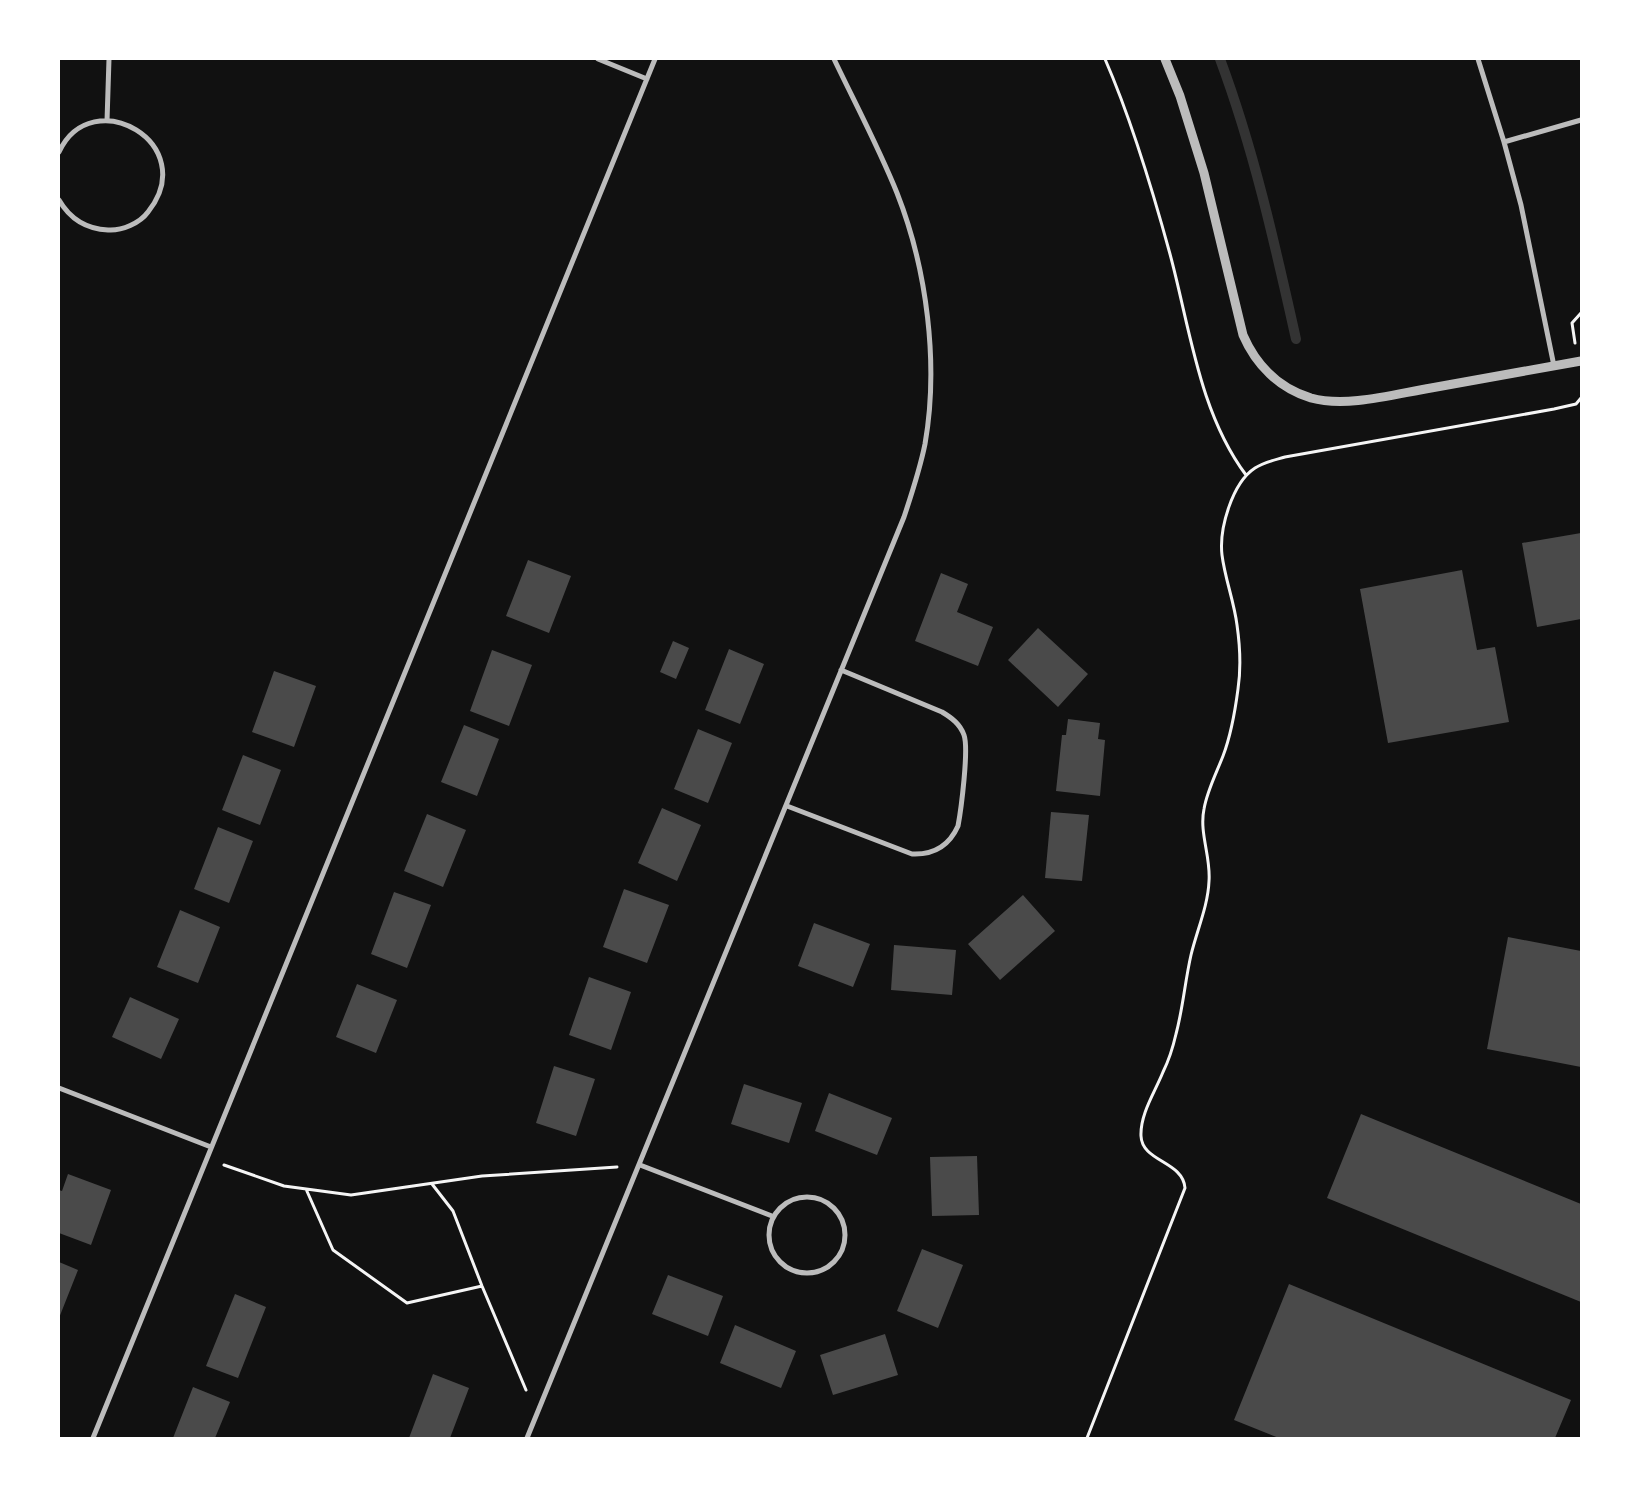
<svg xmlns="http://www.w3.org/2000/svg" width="1640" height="1497" font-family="Karla,sans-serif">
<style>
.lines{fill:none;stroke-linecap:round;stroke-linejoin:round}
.stream{stroke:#333;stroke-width:10}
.building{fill:#4a4a4a}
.path{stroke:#f5f5f5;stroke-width:3}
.minor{stroke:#bcbcbc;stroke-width:5}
.tertiary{stroke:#bcbcbc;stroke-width:9}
</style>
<rect width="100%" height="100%" fill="#111"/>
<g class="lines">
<path class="stream" d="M1220,59C1254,150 1275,245 1296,339"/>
</g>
<path class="building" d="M1581,533V619L1537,627L1522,543Z
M528,560L571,576L549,633L506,616Z
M1462,570L1477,650L1495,647L1509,722L1388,743L1360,589Z
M941,573L968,584L957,612L993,627L978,666L915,641Z
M1038,628L1088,674L1058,707L1008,660Z
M673,641L689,648L676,679L660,672Z
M729,649L764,664L740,724L705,710Z
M492,650L532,665L509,726L470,711Z
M274,671L316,686L294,747L252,732Z
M1068,719L1100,723L1098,739L1105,740L1100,796L1056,791L1062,735H1066Z
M464,725L499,739L477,796L441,782Z
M698,729L732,743L708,803L674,789Z
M243,755L281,770L260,825L222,810Z
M662,808L701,825L677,881L638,863Z
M1051,812L1089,815L1082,881L1045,878Z
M427,814L466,830L443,887L404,871Z
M218,827L253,841L229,903L194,889Z
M624,889L669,905L647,963L603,947Z
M394,892L431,905L407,968L371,954Z
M1023,895L1055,931L1000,980L968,944Z
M180,910L220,927L198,983L157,967Z
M814,923L870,944L853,987L798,966Z
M1508,937L1581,951V1067L1487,1049Z
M894,945L956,950L952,995L891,990Z
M589,977L631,992L611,1050L569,1035Z
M357,984L397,1000L376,1053L336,1037Z
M130,997L179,1019L161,1059L112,1037Z
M554,1066L595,1079L576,1136L536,1123Z
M744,1084L802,1103L789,1143L731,1124Z
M829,1093L892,1118L877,1155L815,1131Z
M1361,1114L1581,1204V1302L1327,1198Z
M977,1156L979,1215L932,1216L930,1157Z
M68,1174L111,1190L91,1245L59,1233V1190L62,1191Z
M922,1249L963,1265L938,1328L897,1311Z
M59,1262L78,1270L59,1318Z
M668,1275L723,1296L708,1336L652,1314Z
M1289,1284L1571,1400L1555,1438H1279L1234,1420Z
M235,1294L266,1307L238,1378L206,1366Z
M735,1325L796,1351L781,1388L720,1363Z
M885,1334L898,1375L833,1395L820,1355Z
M433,1374L469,1388L450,1438H409Z
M193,1387L230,1402L215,1438H173Z"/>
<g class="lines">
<path class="path" d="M1105,59C1132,121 1152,188 1170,254C1190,328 1199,412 1246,475
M1575,343L1572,323L1581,313
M224,1165L284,1186L351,1195L482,1176L617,1167
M432,1184L453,1211L482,1286L526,1390
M306,1189L333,1250L407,1303L482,1286
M1087,1438L1185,1188C1183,1161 1142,1162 1141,1136C1140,1114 1155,1092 1163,1072C1169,1060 1173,1047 1176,1034C1183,1008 1185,981 1191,955C1197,930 1208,906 1209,881C1211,857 1199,833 1204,809C1207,791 1216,774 1223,756C1231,735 1235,712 1238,689C1241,669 1240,646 1237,625C1234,601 1225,579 1222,555C1219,529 1232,483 1255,468C1264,462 1275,460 1285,457L1554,409L1576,404L1581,398"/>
<path class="minor" d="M598,59L647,79
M1478,59L1504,142L1521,205L1554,366
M107,121L109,59
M1504,142L1581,120
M59,152C92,81 202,144 148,212C140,223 122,231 108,230C86,229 70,219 59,200
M787,806L912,854C934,855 949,846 958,826C961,810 969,749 964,735C960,724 952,718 942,712L841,670
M59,1088L211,1147
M640,1165L772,1216
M769 1235a38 38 0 1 1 76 0a38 38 0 1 1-76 0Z
M93,1438L655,59
M527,1438L904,517C912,493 920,469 925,444C939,364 927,269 897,193C879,148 855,103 834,59"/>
<path class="tertiary" d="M1165,59L1180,96L1204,173L1243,335C1256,365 1279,388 1311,398C1347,408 1395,394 1431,388C1481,379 1531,370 1581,361"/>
</g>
<rect width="1640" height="1497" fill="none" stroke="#ffffff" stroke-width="120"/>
</svg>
